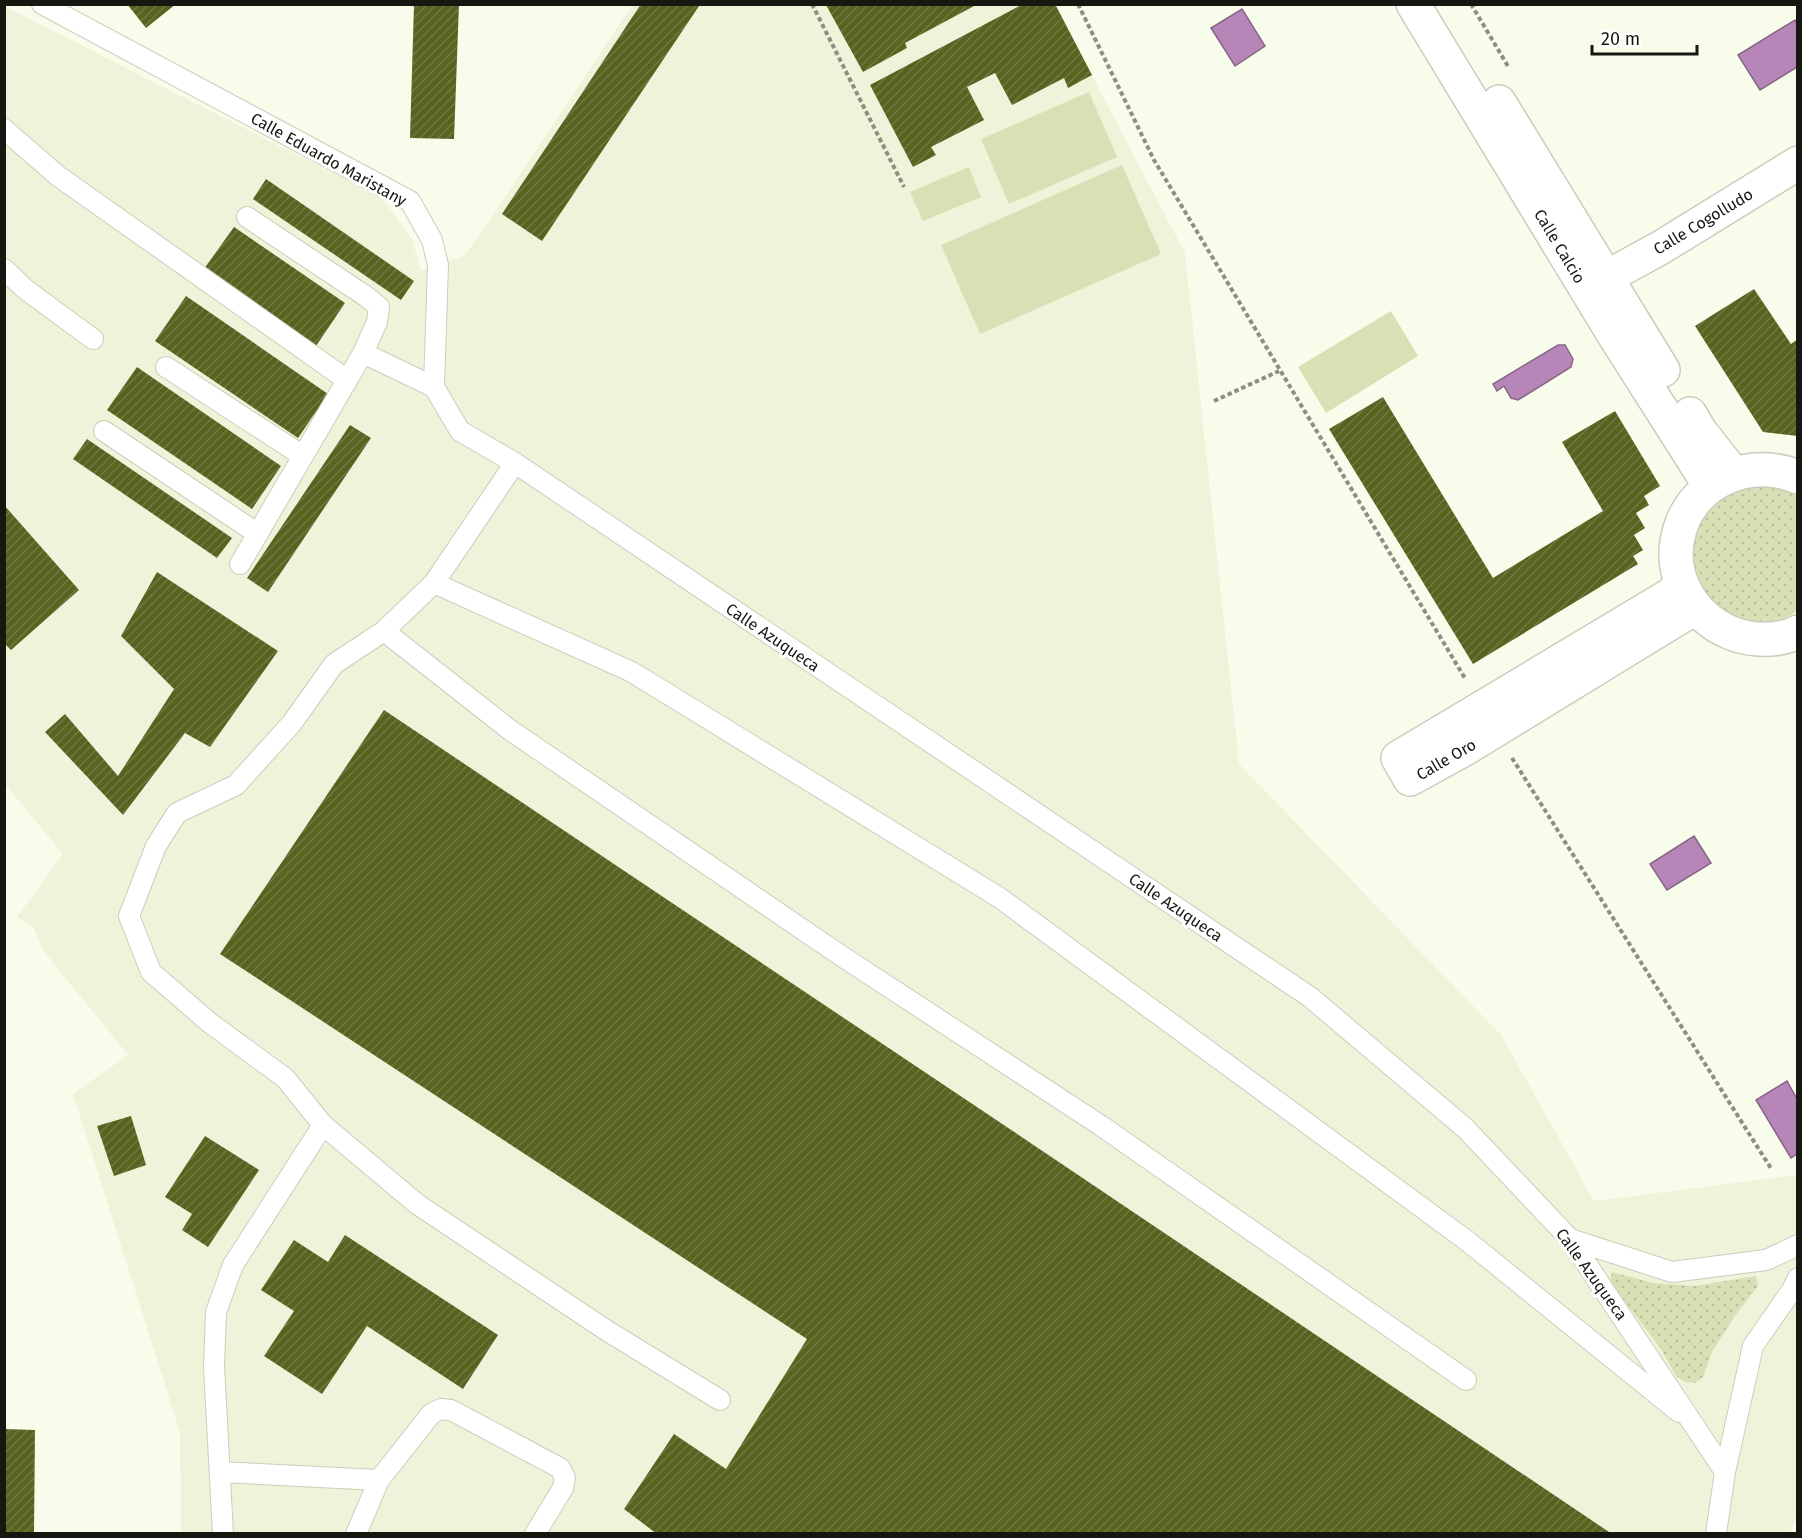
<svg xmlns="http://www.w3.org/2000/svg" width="1802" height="1538" font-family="'Fira Sans',sans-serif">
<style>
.built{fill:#eef4da}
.grass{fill:#d8e0b5}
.garden{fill:url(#garden-dots)}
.water{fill:#b786b8;stroke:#876586;stroke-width:1.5}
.building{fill:url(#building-hatch)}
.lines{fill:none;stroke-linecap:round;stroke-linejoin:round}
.lane-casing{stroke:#cacebc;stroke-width:22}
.street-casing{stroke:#cacebc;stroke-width:36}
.path{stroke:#8c8f82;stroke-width:4;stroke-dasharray:4.5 3;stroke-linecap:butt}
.lane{stroke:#fff;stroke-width:20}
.street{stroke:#fff;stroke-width:33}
.labels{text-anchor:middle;stroke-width:6;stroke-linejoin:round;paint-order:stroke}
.street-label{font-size:16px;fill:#161711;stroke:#fff}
</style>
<defs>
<pattern id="garden-dots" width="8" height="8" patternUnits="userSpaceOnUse" patternTransform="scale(1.5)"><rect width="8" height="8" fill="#d8e0b5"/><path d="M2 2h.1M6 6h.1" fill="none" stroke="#b9bf9b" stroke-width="1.8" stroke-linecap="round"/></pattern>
<pattern id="building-hatch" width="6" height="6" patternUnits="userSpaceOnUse" patternTransform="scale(1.5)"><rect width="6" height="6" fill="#59621f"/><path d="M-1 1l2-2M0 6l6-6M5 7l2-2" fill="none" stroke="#717845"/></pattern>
</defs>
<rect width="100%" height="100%" fill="#f8fcea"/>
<path class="built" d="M632,5H1055L1185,253L1239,764L1501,1035L1594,1201L1797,1175L1798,1511L1790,1533H181L180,1432L73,1094L128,1055L42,949L33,926L17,917L63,854L5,784L4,6L382,198L412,239L421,271L464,256L490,220Z"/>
<path class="grass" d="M1089,92L1117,157L1009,204L981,139Z
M1122,165L1161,254L980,334L941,245Z
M969,167L981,197L923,221L910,192Z
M1391,311L1418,356L1326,413L1298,367Z"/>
<path class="garden" d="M1771,484L1793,491L1798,494L1797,611C1792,614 1787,618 1781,619C1728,633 1681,589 1694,535C1697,522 1705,510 1716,501C1725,493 1736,487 1748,485C1755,483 1764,484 1771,484Z
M1612,1272L1653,1283L1694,1286L1756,1276L1758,1286L1734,1317L1712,1352L1703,1377L1695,1383L1685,1382L1676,1376L1661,1349L1610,1282Z"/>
<path class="water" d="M1242,9L1265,46L1235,66L1211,28Z
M1795,20L1797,25V67L1760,90L1738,55Z
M1558,345H1565L1573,359L1571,367L1518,400L1511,398L1504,386L1497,391L1493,384Z
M1694,836L1711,863L1667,890L1650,864Z
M1787,1081L1797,1099V1154L1791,1158L1756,1100Z"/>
<path class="building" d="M127,4H176L146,28Z
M414,4H459L454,139L410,138Z
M641,4H697L699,6L542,241L502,214Z
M1023,4H1055L1092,75L1068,88L1064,78L1012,105L995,73L967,87L984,120L931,147L936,155L913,167L870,85Z
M826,5H976L905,43L907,48L863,72Z
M266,179L414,281L401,300L253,199Z
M234,227L345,303L316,346L204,269Z
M1754,289L1791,344L1798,339V436L1763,432L1695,326Z
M186,296L328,394L298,438L155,341Z
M137,367L281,466L252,509L107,410Z
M1383,397L1493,578L1603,511L1562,442L1615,411L1660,486L1644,496L1649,505L1636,513L1645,528L1634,535L1643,550L1633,556L1638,564L1473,664L1329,429Z
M350,425L371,438L268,592L247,578Z
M87,439L232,538L217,558L73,459Z
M4,505L79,590L11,650L4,643Z
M157,572L278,651L210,747L185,733L123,815L45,732L65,714L118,776L174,689L121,636Z
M384,710L1038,1148L1612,1534H657L624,1509L674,1434L726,1469L807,1339L220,954Z
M131,1116L146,1165L114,1176L97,1126Z
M205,1136L259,1170L208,1247L182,1230L192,1214L165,1197Z
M345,1235L498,1335L463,1389L367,1326L322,1394L264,1356L294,1311L261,1290L294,1240L328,1262Z
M4,1429L35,1430L34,1534H4Z"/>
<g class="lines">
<g class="lane-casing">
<path id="lane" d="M42,4L410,201L432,240L438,265L434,387L460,431L515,463L1310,997L1465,1128L1570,1239L1725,1472
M4,129L58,176L347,380
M4,269L25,289L93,339
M363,353L434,387
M166,367L303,456
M104,431L258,534
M240,564L363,353L377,322L379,307L367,297L247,217
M434,583L632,672L1000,898L1466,1240L1679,1412
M384,631L510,730L840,955L1100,1125L1466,1380
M323,1125L417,1204L609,1332L720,1400
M1570,1239L1672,1272L1766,1260L1798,1245
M220,1472L379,1480L431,1414L441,1409L451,1410L560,1468L565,1478L563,1488L535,1534
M223,1534L214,1366L216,1312L233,1265L323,1125L285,1078L210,1023L151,972L129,916L156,846L177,813L236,785L292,723L334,664L384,631L434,583L515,463
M356,1534L379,1480
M1716,1534L1725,1472L1753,1346L1792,1290L1798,1278"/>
</g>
<g class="street-casing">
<path id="street" d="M1413,4L1614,335L1710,486
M1499,102L1663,370
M1607,277L1660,248L1798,163
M1690,414L1700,431L1733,473
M1798,477C1751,457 1695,480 1680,529C1666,573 1691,616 1731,633C1751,641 1778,642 1798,632
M1681,582L1672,594L1398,758L1410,779L1468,747L1685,614L1698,611"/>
</g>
<path class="path" d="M812,4L904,187
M1078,4L1154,160L1466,680
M1471,4L1509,68
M1214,401L1279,371
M1512,758L1772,1170"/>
<use href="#lane" class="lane"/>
<use href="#street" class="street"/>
</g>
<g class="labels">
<g class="street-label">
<text transform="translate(329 159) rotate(29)" y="6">Calle Eduardo Maristany</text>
<text transform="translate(1703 221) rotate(-31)" y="6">Calle Cogolludo</text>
<text transform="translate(1560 246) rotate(59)" y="6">Calle Calcio</text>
<text transform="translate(773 637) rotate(34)" y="6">Calle Azuqueca</text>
<text transform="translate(1446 759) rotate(-30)" y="6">Calle Oro</text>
<text transform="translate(1176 907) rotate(34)" y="6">Calle Azuqueca</text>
<text transform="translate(1592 1274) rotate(54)" y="6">Calle Azuqueca</text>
</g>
</g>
<rect width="1802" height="1538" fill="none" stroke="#161711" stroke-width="12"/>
<path d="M1592 45v9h105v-9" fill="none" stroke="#161711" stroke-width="3"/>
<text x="1601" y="45" font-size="18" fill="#161711" stroke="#ffffff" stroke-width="4.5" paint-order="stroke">20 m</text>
</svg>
